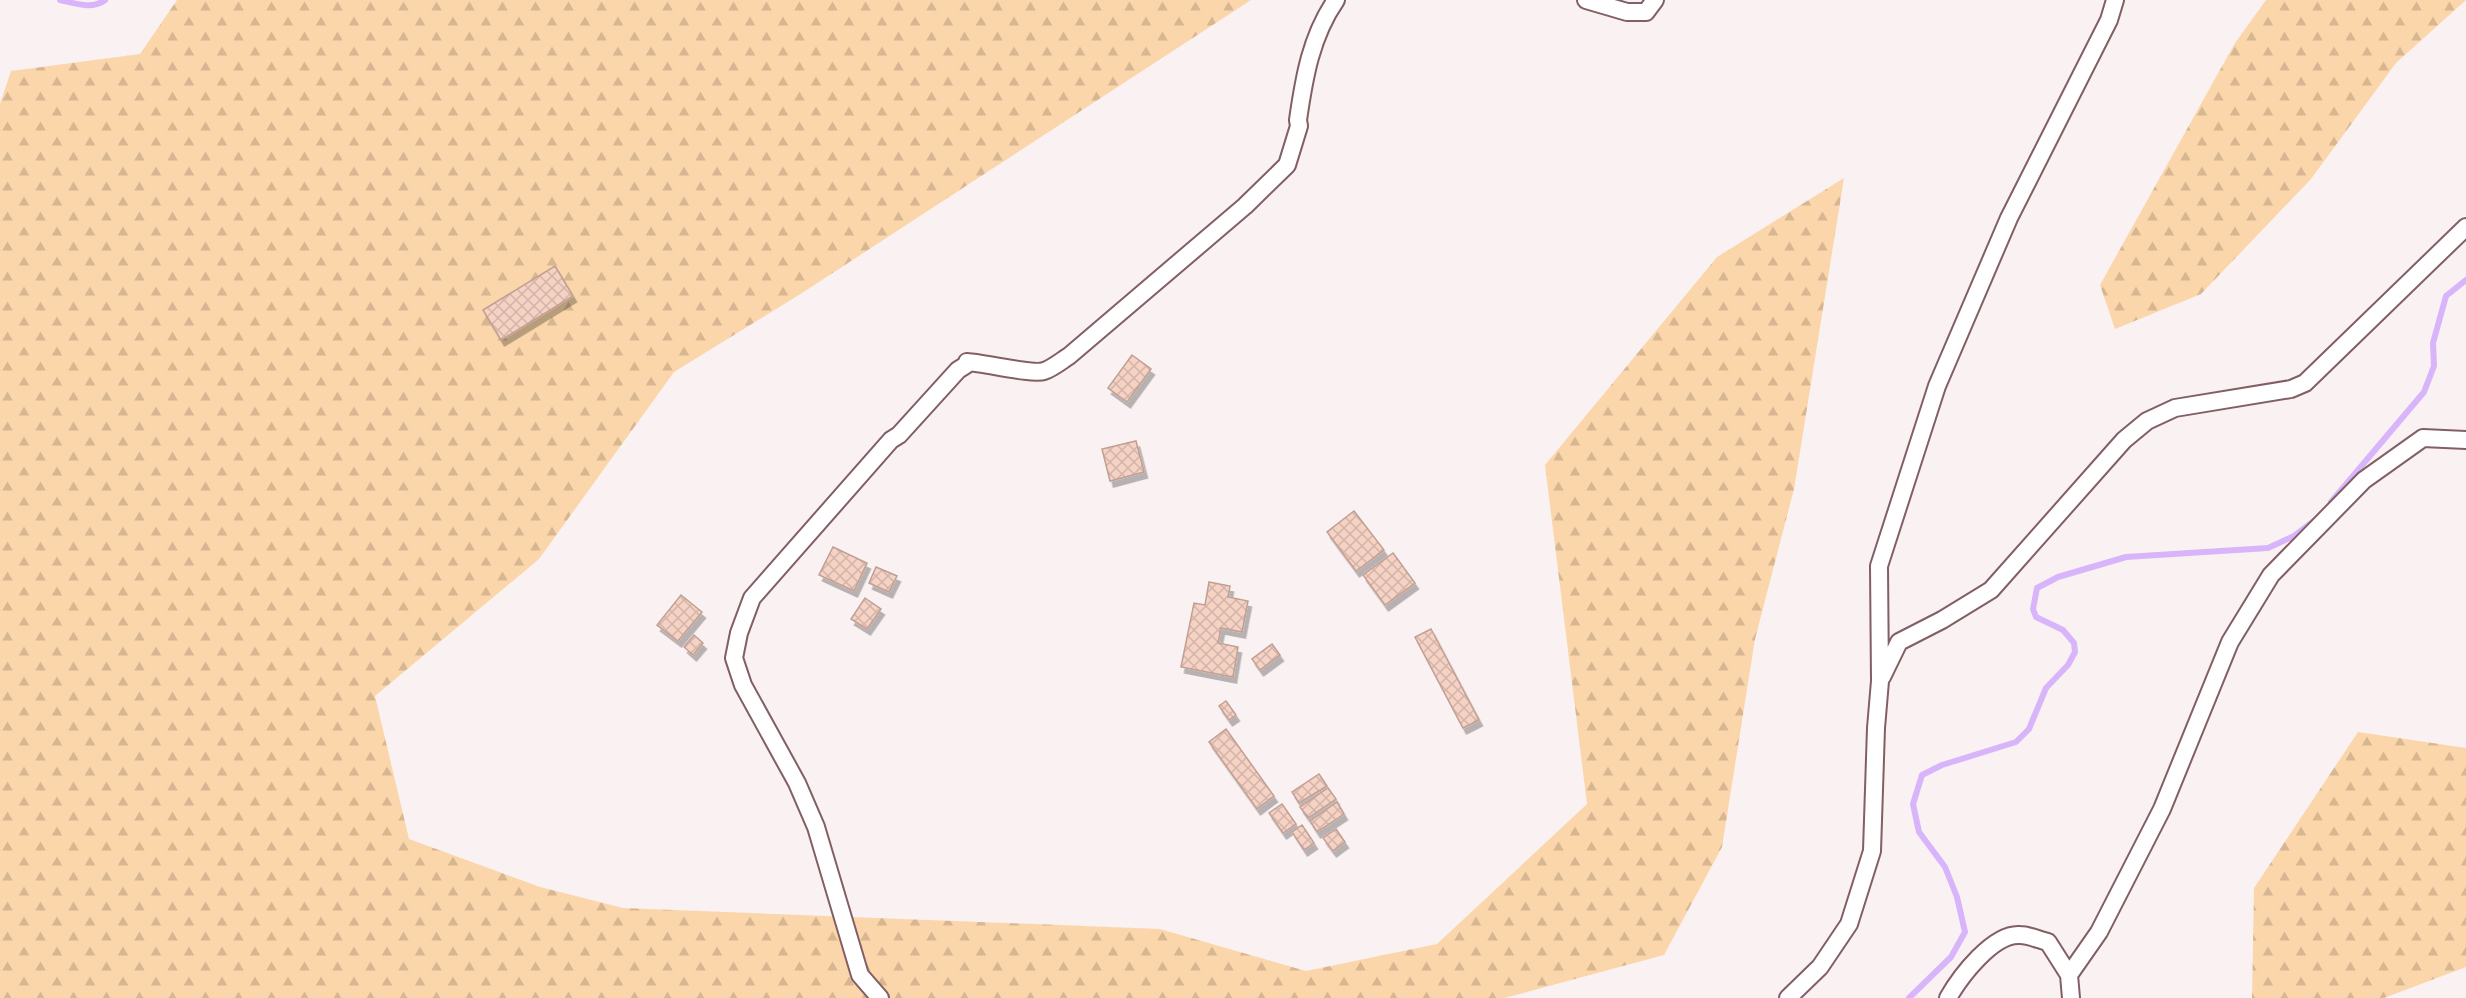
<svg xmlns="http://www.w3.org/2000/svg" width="2466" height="998" font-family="'Source Serif 4',serif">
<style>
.forest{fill:url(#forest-firs)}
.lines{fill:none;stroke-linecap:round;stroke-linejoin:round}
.stream{stroke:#d8b5fb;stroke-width:6}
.building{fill:url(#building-cross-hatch);stroke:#c29f93;stroke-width:1.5;filter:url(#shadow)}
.minor-casing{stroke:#815f64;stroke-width:20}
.minor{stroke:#fff;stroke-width:16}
</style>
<defs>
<pattern id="forest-firs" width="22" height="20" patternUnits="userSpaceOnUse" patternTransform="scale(1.5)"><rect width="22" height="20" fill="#fbd6aa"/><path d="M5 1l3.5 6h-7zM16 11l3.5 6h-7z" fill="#d7b792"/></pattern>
<pattern id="building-cross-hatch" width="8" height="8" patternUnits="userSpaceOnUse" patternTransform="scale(1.5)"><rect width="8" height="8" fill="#f6d2c5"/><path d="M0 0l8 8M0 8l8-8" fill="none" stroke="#d3b4a9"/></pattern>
<filter id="shadow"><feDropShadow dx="3.5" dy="6" stdDeviation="0" flood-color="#0004"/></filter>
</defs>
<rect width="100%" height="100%" fill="#faf1f2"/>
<path class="forest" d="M177,0H1251L802,293L674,372L539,559L375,696L409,839L540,887L623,908L1160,929L1306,971L1437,944L1587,804L1545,465L1717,257L1844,178L1794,489L1755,639L1722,847L1664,955L1505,998H0V104L11,71L140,54Z
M2266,0H2466L2396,63L2311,179L2201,294L2115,329L2100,285L2235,43Z
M2358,732L2466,748V967L2384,998H2252L2254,888Z"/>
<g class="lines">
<path class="stream" d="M60,0C74,3 92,10 105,0
M2331,502L2424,392L2434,366L2433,343L2446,296L2466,280
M1909,998L1951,957L1965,932L1957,897L1945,867L1919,832L1913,804L1922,775L1942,765L2016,742L2029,729L2046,688L2068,665L2075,652L2074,643L2063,630L2036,617L2033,609L2037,588L2058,577L2126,557L2268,548L2294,536L2314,521"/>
</g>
<path class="building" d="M555,266L573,296L501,340L483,310Z
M1132,355L1151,369L1127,402L1108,388Z
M1136,441L1144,472L1110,481L1102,449Z
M1354,511L1384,550L1356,571L1327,532Z
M833,547L867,563L854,591L819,575Z
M1393,553L1415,583L1385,605L1363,575Z
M876,567L897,576L889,592L869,583Z
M1209,582L1230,586L1228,597L1248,601L1242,632L1221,628L1218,643L1238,647L1233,677L1181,667L1194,603L1205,605Z
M681,595L702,612L678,641L657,625Z
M865,598L881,609L867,629L851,619Z
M1431,629L1479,720L1463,728L1415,637Z
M694,635L703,643L693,655L684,647Z
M1272,644L1280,655L1260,670L1252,659Z
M1226,701L1236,715L1229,720L1219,706Z
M1226,729L1274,796L1257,809L1209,742Z
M1319,774L1327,786L1299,803L1292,792Z
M1328,788L1336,799L1308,818L1300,807Z
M1337,802L1344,814L1317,832L1310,821Z
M1282,804L1296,824L1283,833L1269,813Z
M1302,825L1314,843L1304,850L1292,832Z
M1336,829L1345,842L1333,851L1323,838Z"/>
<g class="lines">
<g class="minor-casing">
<path id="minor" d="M1586,0L1627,12H1646L1655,0
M1882,677L1899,642L1942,620L1991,590L2124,440L2147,421L2175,408L2291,389L2305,383L2466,227
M2069,975L2099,932L2162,809L2230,642L2271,575L2364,480L2423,438L2466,440
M880,998L860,975L816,827L797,783L743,685L734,658L739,633L752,598L891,440L899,435L958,370L966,365L967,362C985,363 1033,375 1044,371C1053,368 1061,361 1069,356L1245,206L1287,165L1299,126L1298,120C1304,78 1311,36 1336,0
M1788,998L1820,967L1849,924L1872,851L1876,728L1880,681L1879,566L1937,386L2009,218L2109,20L2115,0
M1948,998C1960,977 1993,933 2020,935C2029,935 2039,940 2048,942L2069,975L2071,998"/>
</g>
<use href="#minor" class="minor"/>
</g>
</svg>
